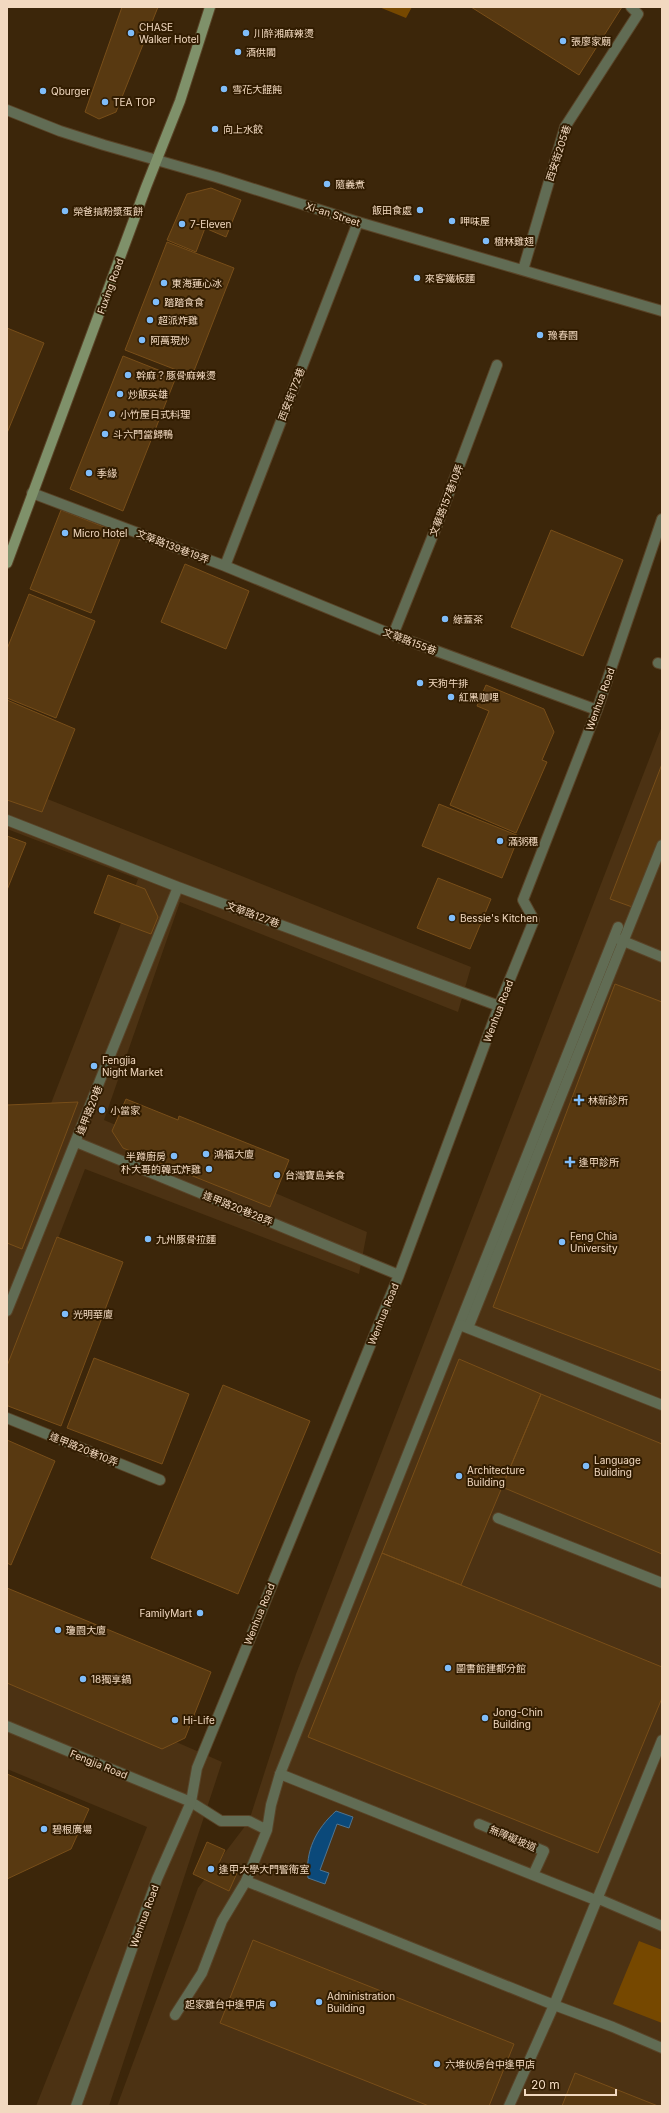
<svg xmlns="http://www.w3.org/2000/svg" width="669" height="2113" font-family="Inter,'Noto Sans TC',sans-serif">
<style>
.built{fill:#4c3213}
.green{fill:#764800}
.water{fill:#0b497a;stroke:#50748f}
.building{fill:#583911;stroke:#784e19}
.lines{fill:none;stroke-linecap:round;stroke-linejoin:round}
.lane-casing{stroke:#594327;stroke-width:12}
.street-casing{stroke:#594327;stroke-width:12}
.secondary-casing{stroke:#594327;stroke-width:12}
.lane{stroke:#616c54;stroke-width:10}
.street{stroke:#616c54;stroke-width:10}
.secondary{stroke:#7f916a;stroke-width:10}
.poi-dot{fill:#7fbdfa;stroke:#311c01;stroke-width:1.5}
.labels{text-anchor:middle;stroke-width:4;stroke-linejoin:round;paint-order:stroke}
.poi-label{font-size:10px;fill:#f2d9c0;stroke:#311c01;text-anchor:start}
.street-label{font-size:10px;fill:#f2d9c0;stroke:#311c01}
</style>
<rect width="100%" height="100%" fill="#3c260a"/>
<path class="built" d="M662,726V2106H117L198,1888L249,1821L296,1674Z
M7,783L471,967L458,1012L180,902L104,1120L367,1232L359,1274L85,1169L7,1370V1217L138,879L7,829Z
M7,1668L222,1762L109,2106H36L147,1827L7,1769Z"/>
<path class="green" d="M379,7H412L406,18Z
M639,1941L662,1950V2023L613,2004Z"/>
<path class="water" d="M336,1811L353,1817L349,1828L337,1824L320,1870L329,1873L325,1884L308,1878C305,1851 316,1829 336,1811Z"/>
<path class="building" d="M122,7H158L116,112L99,119L85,112Z
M471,7H622L579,75Z
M211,188L241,200L226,237L205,228L196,252L167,240L187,194Z
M167,242L234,268L192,376L125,350Z
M7,328L44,343L7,433Z
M123,356L176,377L123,511L70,489Z
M61,510L122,534L91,613L30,589Z
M551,530L623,560L583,656L511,627Z
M185,564L249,591L226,649L161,622Z
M29,594L95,621L56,718L7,698V649Z
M486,685L544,709L554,732L542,760L547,762L516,833L450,805L489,711L477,706Z
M7,700L75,729L42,812L7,800Z
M662,764V837L635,908L610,899Z
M439,804L519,836L502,878L422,846Z
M7,836L26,843L7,890Z
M108,875L145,889L158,917L151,934L94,913Z
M438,878L491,899L470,949L417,928Z
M615,984L662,1002V1371L493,1307Z
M126,1099L178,1120L179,1116L289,1160L270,1207L123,1148L112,1131Z
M78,1102L22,1249L7,1243V1105Z
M57,1237L123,1262L61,1426L8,1406L7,1403V1366Z
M94,1358L189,1394L162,1464L67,1428Z
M459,1359L541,1394L461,1585L382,1553Z
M223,1385L310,1421L238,1594L151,1558Z
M541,1394L662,1444V1554L502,1487Z
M7,1440L55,1461L11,1565L7,1563Z
M382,1553L662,1667V1698L598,1853L308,1737Z
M7,1588L211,1672L185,1738L162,1749L7,1683Z
M7,1774L89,1809L71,1849L7,1879Z
M207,1842L225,1850L218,1865L237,1873L229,1891L193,1874Z
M253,1940L514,2044L489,2106H429L220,2023Z
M575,2073L658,2106H562Z"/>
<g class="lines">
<g class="lane-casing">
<path id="lane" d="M32,493L225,566L393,635L597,710
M225,566L358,222
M393,635L437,525L497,365
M7,820L178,887L499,1006
M616,938L662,957
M76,1142L399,1275
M7,1311L178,887
M7,1418L160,1480
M267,1830L271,1805L280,1774L618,927
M175,2015L202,1973L222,1921L246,1881L267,1830L249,1821H221L191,1802L197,1768L399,1275L499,1006L534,920L523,900L597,710L662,519"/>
</g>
<g class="street-casing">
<path id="street" d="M7,110L60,131L104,145L216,177L358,222L662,311
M523,270L565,127L638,14L631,7
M658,663L662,664
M460,1325L662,1405
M468,1328L662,845
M498,1518L662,1583
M7,1726L191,1802L157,1879L76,2106
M280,1774L593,1899H599L662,1926
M479,1824L544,1851L533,1875
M246,1881L554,2005L613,2027L662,2048
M509,2106L554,2005L662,1740"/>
</g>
<g class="secondary-casing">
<path id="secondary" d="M7,563L146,187L180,101L210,7"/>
</g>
<use href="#lane" class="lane"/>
<use href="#street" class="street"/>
<use href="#secondary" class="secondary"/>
</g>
<g class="poi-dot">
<circle cx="131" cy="33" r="4"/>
<circle cx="246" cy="33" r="4"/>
<circle cx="563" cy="41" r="4"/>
<circle cx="238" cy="52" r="4"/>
<circle cx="224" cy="89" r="4"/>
<circle cx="43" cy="91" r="4"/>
<circle cx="105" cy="102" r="4"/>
<circle cx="215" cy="129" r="4"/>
<circle cx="327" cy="184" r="4"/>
<circle cx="420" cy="210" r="4"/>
<circle cx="65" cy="211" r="4"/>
<circle cx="452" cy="221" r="4"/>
<circle cx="182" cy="224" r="4"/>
<circle cx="486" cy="241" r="4"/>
<circle cx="417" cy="278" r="4"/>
<circle cx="164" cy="283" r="4"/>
<circle cx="156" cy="302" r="4"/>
<circle cx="150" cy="320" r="4"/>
<circle cx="540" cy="335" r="4"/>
<circle cx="142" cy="340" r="4"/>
<circle cx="128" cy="375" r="4"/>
<circle cx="120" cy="394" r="4"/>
<circle cx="112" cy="414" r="4"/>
<circle cx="105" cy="434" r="4"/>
<circle cx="89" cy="473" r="4"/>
<circle cx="65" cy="533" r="4"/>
<circle cx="445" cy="619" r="4"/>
<circle cx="420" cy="683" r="4"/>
<circle cx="451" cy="697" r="4"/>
<circle cx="500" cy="841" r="4"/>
<circle cx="452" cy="918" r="4"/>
<circle cx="94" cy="1066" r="4"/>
<path d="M577 1094h4v4h4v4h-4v4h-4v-4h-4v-4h4z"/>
<circle cx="102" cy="1110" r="4"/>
<circle cx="206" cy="1154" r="4"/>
<circle cx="174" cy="1156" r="4"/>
<path d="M568 1156h4v4h4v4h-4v4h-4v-4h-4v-4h4z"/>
<circle cx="209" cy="1169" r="4"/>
<circle cx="277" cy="1175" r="4"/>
<circle cx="148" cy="1239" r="4"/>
<circle cx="562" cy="1242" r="4"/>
<circle cx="65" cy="1314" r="4"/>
<circle cx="586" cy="1466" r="4"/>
<circle cx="459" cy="1476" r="4"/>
<circle cx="200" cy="1613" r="4"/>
<circle cx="58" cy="1630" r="4"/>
<circle cx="448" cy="1668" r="4"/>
<circle cx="83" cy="1679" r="4"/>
<circle cx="485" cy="1718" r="4"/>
<circle cx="175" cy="1720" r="4"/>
<circle cx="44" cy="1829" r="4"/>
<circle cx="211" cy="1869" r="4"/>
<circle cx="319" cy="2002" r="4"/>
<circle cx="273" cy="2004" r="4"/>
<circle cx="437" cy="2064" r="4"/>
</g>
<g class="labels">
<g class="poi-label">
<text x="139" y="31">CHASE<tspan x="139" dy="12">Walker Hotel</tspan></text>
<text x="254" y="37">川醉湘麻辣燙</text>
<text x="571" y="45">張廖家廟</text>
<text x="246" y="56">酒供閣</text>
<text x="232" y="93">雪花大餛飩</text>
<text x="51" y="95">Qburger</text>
<text x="113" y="106">TEA TOP</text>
<text x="223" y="133">向上水餃</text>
<text x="335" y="188">隨義煮</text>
<text x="412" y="214" text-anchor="end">飯田食處</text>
<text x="73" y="215">榮爸搞粉漿蛋餅</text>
<text x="460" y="225">呷味屋</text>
<text x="190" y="228">7-Eleven</text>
<text x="494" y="245">樹林雞翅</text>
<text x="425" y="282">來客鐵板麵</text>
<text x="172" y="287">東海蓮心冰</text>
<text x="164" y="306">踏踏食食</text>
<text x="158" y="324">超派炸雞</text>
<text x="548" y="339">豫春園</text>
<text x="150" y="344">阿萬現炒</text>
<text x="136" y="379">幹麻？豚骨麻辣燙</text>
<text x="128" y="398">炒飯英雄</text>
<text x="120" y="418">小竹屋日式料理</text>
<text x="113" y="438">斗六門當歸鴨</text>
<text x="97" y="477">季緣</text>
<text x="73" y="537">Micro Hotel</text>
<text x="453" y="623">綠蓋茶</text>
<text x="428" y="687">天狗牛排</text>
<text x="459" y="701">紅黑咖哩</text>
<text x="508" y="845">滿粥穗</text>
<text x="460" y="922">Bessie's Kitchen</text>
<text x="102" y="1064">Fengjia<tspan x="102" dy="12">Night Market</tspan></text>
<text x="588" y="1104">林新診所</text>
<text x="110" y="1114">小當家</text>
<text x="214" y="1158">鴻福大廈</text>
<text x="166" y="1160" text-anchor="end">半蹲廚房</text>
<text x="579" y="1166">逢甲診所</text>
<text x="201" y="1173" text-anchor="end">朴大哥的韓式炸雞</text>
<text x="285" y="1179">台灣寶島美食</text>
<text x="570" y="1240">Feng Chia<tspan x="570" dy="12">University</tspan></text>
<text x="156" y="1243">九州豚骨拉麵</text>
<text x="73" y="1318">光明華廈</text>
<text x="594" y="1464">Language<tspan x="594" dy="12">Building</tspan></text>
<text x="467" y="1474">Architecture<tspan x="467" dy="12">Building</tspan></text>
<text x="192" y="1617" text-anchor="end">FamilyMart</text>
<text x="66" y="1634">瓊園大廈</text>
<text x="456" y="1672">圖書館建都分館</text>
<text x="91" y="1683">18獨享鍋</text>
<text x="493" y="1716">Jong-Chin<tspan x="493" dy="12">Building</tspan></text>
<text x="183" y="1724">Hi-Life</text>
<text x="52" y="1833">碧根廣場</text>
<text x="219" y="1873">逢甲大學大門警衛室</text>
<text x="327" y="2000">Administration<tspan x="327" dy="12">Building</tspan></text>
<text x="265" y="2008" text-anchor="end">起家雞台中逢甲店</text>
<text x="445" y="2068">六堆伙房台中逢甲店</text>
</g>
<g class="street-label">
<text transform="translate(558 153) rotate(-72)" y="4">西安街205巷</text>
<text transform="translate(333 214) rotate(18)" y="4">Xi-an Street</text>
<text transform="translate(110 286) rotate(-70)" y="4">Fuxing Road</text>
<text transform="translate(291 394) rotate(-69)" y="4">西安街172巷</text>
<text transform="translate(446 500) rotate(-69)" y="4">文華路157巷10弄</text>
<text transform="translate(173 546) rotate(21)" y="4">文華路139巷19弄</text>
<text transform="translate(410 641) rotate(21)" y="4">文華路155巷</text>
<text transform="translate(600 699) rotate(-70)" y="4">Wenhua Road</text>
<text transform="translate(253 914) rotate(20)" y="4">文華路127巷</text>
<text transform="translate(498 1011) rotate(-69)" y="4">Wenhua Road</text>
<text transform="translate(89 1110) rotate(-68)" y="4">逢甲路20巷</text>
<text transform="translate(238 1208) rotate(22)" y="4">逢甲路20巷28弄</text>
<text transform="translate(383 1314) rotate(-68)" y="4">Wenhua Road</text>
<text transform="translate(84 1449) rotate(22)" y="4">逢甲路20巷10弄</text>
<text transform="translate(259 1614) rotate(-68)" y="4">Wenhua Road</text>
<text transform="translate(99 1764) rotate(22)" y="4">Fengjia Road</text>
<text transform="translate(513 1838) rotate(23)" y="4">無障礙坡道</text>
<text transform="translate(144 1916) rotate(-70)" y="4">Wenhua Road</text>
</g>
</g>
<rect width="669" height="2113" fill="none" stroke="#f2d9c0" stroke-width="16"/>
<path d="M525 2089v6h91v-6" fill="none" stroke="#f2d9c0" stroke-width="2"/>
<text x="531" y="2089" font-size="12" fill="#f2d9c0" stroke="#311c01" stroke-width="3" paint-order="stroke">20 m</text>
</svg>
